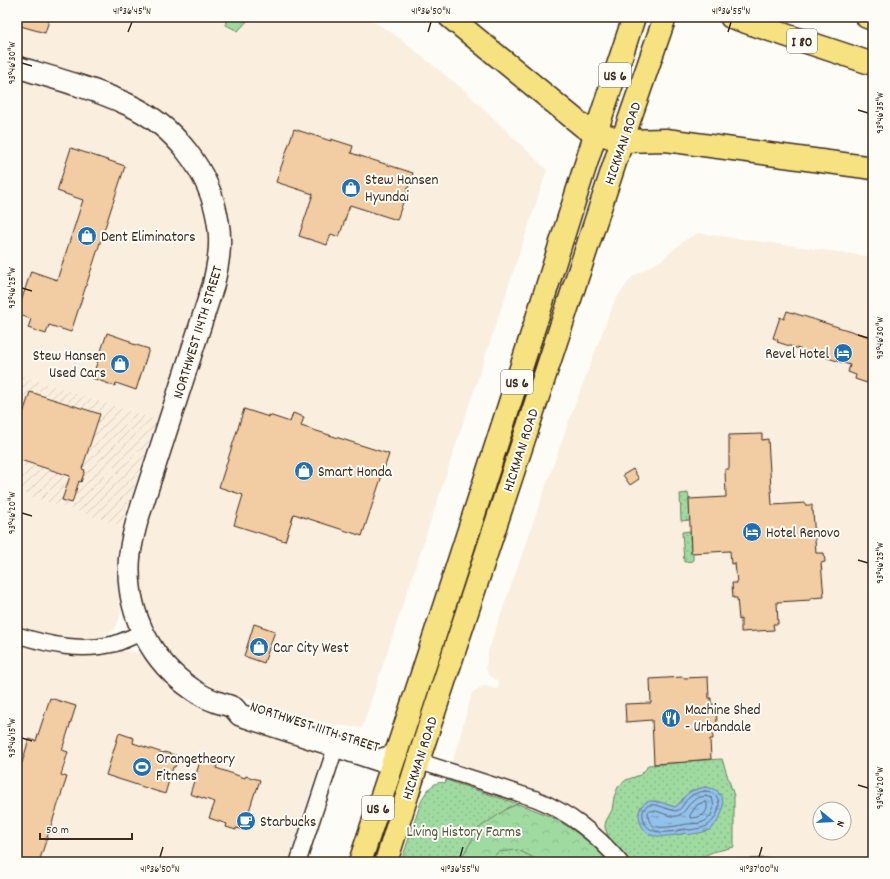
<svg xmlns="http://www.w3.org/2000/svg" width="890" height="879" font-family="Dekko,sans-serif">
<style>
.built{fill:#faeede;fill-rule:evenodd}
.industrial{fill:url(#industrial-furrows)}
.green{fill:url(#green-dots);stroke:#6d8260;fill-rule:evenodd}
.forest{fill:url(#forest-crowns);stroke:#6d8260}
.water{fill:url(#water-ripples);stroke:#6f859a}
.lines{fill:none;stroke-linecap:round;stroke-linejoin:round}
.shore{stroke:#5e6670;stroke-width:1}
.building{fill:#f2cca2;stroke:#3b2a1e}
.street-casing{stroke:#3b2a1e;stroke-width:18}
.secondary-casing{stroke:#3b2a1e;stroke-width:24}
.primary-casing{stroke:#3b2a1e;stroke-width:25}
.highway-casing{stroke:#3b2a1e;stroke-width:25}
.street{stroke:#fdfcf7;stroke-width:15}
.secondary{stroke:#fdfcf7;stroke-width:21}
.primary{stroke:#f6e281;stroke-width:22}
.highway{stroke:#f6e281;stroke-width:22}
.ticks{fill:none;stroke:#3b2a1e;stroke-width:1.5}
.labels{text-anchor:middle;stroke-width:4;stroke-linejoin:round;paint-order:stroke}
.shield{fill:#fdfcf7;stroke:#75695f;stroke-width:1}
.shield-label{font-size:14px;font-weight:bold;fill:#3b2a1e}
.street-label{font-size:15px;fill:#3b2a1e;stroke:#fdfcf7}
.poi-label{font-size:15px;fill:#3b2a1e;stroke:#fdfcf7;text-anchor:start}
.park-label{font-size:15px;fill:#54563f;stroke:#fdfcf7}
.neatline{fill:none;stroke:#3b2a1e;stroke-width:1.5}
.ticks-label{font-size:10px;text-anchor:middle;fill:#3b2a1e}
</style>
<defs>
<pattern id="industrial-furrows" width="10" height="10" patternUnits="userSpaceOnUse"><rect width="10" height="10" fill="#faeede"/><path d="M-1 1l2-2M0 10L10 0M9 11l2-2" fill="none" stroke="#d7ccbe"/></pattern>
<pattern id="green-dots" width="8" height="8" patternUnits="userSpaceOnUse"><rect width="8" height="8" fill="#9fdaa1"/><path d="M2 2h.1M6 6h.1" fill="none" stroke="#8abb8a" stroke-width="1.8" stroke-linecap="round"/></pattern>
<pattern id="forest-crowns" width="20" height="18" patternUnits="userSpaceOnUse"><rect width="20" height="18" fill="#9fdaa1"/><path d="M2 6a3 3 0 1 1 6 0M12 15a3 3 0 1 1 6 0" fill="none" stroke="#8abb8a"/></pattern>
<pattern id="water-ripples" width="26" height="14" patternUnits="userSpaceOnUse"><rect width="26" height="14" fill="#92c1ec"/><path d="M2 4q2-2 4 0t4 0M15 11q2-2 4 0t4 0" fill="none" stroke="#789dbf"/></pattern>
</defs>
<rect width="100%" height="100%" fill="#fdfcf7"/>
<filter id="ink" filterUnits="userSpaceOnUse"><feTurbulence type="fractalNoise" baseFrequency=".025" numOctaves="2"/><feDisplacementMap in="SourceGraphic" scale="8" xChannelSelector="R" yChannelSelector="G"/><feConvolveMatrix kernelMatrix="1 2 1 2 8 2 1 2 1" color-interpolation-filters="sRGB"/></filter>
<g filter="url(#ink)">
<path class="built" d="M17,17H366L394,34L464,90L547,170L362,728L337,725L309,719L217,689L208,684L185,668L174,658L164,646L157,635L148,617L142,599L138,568L140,544L222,288L197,148L17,58Z
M17,76L115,108L149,126L182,158L202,196L210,234L208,270L167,402L157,420L17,374Z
M698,233L873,257V862H803L789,859L765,858L741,859L731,862H590L443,792L455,754L472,693L481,687L484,686L490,687L496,689L498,688L499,685L498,681L489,675L487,672L486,668L488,651L570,418L614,302L632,277L663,259L685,240ZM820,809H844V833H820Z
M17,492L122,526L117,552L116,572L118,588L121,613L118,622L114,630L108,634L101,637L94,638L78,639L66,638L54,636L17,626Z
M17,644L41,651L56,654L68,656H97L120,651H127L139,653L147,660L155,671L165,681L179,693L204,710L230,719L309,745L315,749L320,756V762L288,862H17Z"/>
<path class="industrial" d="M17,374L157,420L148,445L122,526L17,492Z"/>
<path class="green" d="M688,493L689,499L690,520L681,521L680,494Z
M690,531L691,553H693V561L684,562L682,532Z
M722,759L734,796V847L713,852L689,862H631L609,838L605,828V825L606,821L612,810L614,797L618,787L626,780L640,775L646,769L648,765L688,762V761ZM705,787L720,795L723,806L705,831L686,833L676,835H650L642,826L639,812L641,806L656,801L675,807C680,804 682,799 686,795C691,790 698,789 705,787Z
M446,780L518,804L508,808L590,862H401L422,799C427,790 434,780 445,783Z
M765,858H784L803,862H731L741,859Z"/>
<path class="forest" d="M225,17H272V19L250,18L238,31L226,25Z
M518,804C556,816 582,833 609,862H542L518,850L498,852L489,862H459L479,828L508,808Z"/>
<path class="water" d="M705,787C709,788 713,788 717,791C729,801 721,822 709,830C704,833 694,833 688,835L686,833C677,835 660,838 651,835C638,830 633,804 650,801C658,800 667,805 675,807C680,804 682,799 686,795C691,790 698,789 705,787Z"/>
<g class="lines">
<path class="shore" d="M705,791C708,791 711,792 714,794C724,801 717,819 708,825C705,828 695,829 690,830C688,830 687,829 685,829C682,829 679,831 676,831C664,833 648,834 644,821C643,818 642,812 644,809C650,799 667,810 676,811C684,808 683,802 690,797C694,793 700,792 705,791Z
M705,796L712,798C714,803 714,808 712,813C705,827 694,822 682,825C676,826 660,829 654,826C649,823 648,818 648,813L649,811C659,809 668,818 677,816C686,813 687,805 693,801C696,798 701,797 705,796Z
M705,802L707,803C709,815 699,818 690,818V815L697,805Z"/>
</g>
<path class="building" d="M17,17H50L45,33L17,25Z
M294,129L331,141V139L353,146L351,153L413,173L397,220L350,205L339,237L331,234L327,245L299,236L313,194L276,182Z
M71,148L125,166L71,332L49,325L46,334L28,328L31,319L17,314L31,271L57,280L83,200L57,191Z
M787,311L873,338V380L869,379L867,383L855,379L856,375L848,372L850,365L777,342L778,340L773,338L780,317L784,319Z
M107,333L130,341V343L149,349L136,390L116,383L115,386L92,378Z
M30,392L100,414L82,469L85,470L81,482L79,481L72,503L62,500L70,476L17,459V432Z
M244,409L269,417V415L290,422L293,413L304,417L301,426L389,454L362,536L294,514L285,541L234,525L243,495L219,487Z
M762,434V440L768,439L772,505L805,503V505H812V511H813L816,553H824L825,562L821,563L824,597L811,598V600L777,602L778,624H773L774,630L741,632V619L739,620L737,598H733L732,583H737L735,563L731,564L730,551L691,553L689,499L726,497L725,469H729V435Z
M633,469L639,479L630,485L623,475Z
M254,624L275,631L264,663L244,656Z
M683,677V678L708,677L709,698H711V704H716L717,724H712L713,739H710L711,759L688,761V762L654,764L652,720L626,722L625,704L651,703L650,679Z
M50,698L76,706L62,750L68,752L61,775L67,777L39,862H17V761L22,763L29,739L36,741Z
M119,733L134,738L133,743L163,753L164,752L178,756L175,767H173L165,794L106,775Z
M201,758L218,763L216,768L245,778L246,776L260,780L256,792H255L249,811L251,812L245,830L236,828V830L226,827L227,824L209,818L215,802L190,794Z"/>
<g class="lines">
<g class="street-casing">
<path id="street" d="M17,635C50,645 80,652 114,644C124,641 133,636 143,632
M418,761L536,799C568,812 598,835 620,862
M298,862L336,746"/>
</g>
<g class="secondary-casing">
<path id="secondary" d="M17,67C54,78 92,88 127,104C174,125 210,171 218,222C222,244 218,265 213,286L137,521C133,536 129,551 129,567C128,616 152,662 192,689C200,695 208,699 217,702C222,704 229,705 234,708C236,710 238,713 240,715L378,760L396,755"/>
</g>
<g class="primary-casing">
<path id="primary" d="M360,862C441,619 519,376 596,132
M386,862L418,761L622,141"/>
</g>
<g class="highway-casing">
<path id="highway" d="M450,17L584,127L596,132L622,141L666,140L873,168
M731,17L873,64
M867,17L873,19
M596,132L634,17
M622,141L665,17"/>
</g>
<use href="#street" class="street"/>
<use href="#secondary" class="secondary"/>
<use href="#primary" class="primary"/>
<use href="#highway" class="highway"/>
</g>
</g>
<path class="ticks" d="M128,32L132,22M428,32L431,22M728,32L731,22M22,63L32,66M858,110L868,113M22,288L32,291M858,335L868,338M22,513L32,516M858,560L868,563M22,738L32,741M858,785L868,788M160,857L163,847M460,857L463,847M759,857L762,847"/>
<defs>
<g id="shop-disc" transform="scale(1)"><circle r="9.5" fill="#1f6fb2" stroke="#fdfcf7"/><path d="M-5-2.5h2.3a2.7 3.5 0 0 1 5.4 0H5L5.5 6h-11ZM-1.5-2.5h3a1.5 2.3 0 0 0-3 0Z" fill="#fff"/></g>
<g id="hotel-disc" transform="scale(1)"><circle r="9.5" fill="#1f6fb2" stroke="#fdfcf7"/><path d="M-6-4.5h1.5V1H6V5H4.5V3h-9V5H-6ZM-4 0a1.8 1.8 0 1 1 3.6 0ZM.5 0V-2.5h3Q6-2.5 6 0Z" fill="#fff"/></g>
<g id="restaurant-disc" transform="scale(1)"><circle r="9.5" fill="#1f6fb2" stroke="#fdfcf7"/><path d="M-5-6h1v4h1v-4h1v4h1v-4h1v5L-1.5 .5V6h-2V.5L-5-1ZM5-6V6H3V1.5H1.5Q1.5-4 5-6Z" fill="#fff"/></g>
<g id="stadium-disc" transform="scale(1)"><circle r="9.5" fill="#1f6fb2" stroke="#fdfcf7"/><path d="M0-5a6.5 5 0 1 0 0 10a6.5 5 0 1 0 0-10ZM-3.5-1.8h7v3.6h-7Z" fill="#fff"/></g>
<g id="cafe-disc" transform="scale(1)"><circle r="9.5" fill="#1f6fb2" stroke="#fdfcf7"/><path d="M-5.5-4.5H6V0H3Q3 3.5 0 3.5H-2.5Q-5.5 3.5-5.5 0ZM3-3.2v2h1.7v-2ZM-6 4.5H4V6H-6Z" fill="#fff"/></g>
</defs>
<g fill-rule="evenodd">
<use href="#shop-disc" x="351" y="188"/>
<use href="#shop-disc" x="87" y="236"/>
<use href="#hotel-disc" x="843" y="353"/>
<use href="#shop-disc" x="120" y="364"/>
<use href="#shop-disc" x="304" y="471"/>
<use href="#hotel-disc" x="752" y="532"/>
<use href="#shop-disc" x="259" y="647"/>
<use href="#restaurant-disc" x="671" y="718"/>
<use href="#stadium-disc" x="142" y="767"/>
<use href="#cafe-disc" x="246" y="821"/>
</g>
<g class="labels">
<g class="shield">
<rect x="787" y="29" width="30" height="24" rx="3"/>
<rect x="599" y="63" width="32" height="24" rx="3"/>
<rect x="501" y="370" width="32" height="24" rx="3"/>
<rect x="362" y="796" width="32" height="24" rx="3"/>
</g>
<g class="shield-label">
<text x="802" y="46">I 80</text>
<text x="615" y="80">US 6</text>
<text x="517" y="387">US 6</text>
<text x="378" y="813">US 6</text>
</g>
<g class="street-label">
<text transform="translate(622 143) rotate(-71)" y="5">HICKMAN ROAD</text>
<text transform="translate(197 332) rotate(-73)" y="5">NORTHWEST 114TH STREET</text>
<text transform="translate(520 450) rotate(-72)" y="5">HICKMAN ROAD</text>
<text transform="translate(315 726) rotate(18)" y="5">NORTHWEST 111TH STREET</text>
<text transform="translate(419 758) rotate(-72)" y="5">HICKMAN ROAD</text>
</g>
<g class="poi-label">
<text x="365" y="184">Stew Hansen<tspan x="365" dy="17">Hyundai</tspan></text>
<text x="101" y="241">Dent Eliminators</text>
<text x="829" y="358" text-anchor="end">Revel Hotel</text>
<text x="106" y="360" text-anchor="end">Stew Hansen<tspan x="106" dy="17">Used Cars</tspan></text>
<text x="318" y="476">Smart Honda</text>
<text x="766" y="537">Hotel Renovo</text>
<text x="273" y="652">Car City West</text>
<text x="685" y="714">Machine Shed<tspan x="685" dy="17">- Urbandale</tspan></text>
<text x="156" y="763">Orangetheory<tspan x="156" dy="17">Fitness</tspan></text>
<text x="260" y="826">Starbucks</text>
</g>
<g class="park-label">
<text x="464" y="836">Living History Farms</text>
</g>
</g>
<rect width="890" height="879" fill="none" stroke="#fdfcf7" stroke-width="44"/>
<g transform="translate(832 821) rotate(108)"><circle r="19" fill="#fdfcf7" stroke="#afa8a0"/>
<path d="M0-3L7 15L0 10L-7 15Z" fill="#1f6fb2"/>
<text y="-6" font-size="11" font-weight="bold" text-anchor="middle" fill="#3b2a1e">N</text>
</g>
<path d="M40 833v6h92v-6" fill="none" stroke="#3b2a1e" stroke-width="2"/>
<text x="46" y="833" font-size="12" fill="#3b2a1e" stroke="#fdfcf7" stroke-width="3" paint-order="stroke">50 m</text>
<rect x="22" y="22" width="846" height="835" class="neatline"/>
<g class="ticks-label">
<text x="132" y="14">41°36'45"N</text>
<text x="431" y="14">41°36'50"N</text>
<text x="731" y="14">41°36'55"N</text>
<text transform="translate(11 63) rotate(-90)" y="4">93°46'30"W</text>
<text transform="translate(879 113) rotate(-90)" y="4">93°46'35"W</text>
<text transform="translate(11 288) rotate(-90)" y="4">93°46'25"W</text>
<text transform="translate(879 338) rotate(-90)" y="4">93°46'30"W</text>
<text transform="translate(11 513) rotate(-90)" y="4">93°46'20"W</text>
<text transform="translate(879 563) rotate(-90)" y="4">93°46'25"W</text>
<text transform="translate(11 738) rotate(-90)" y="4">93°46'15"W</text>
<text transform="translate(879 788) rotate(-90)" y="4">93°46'20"W</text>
<text x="160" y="872">41°36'50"N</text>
<text x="460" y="872">41°36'55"N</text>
<text x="759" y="872">41°37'00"N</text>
</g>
</svg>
